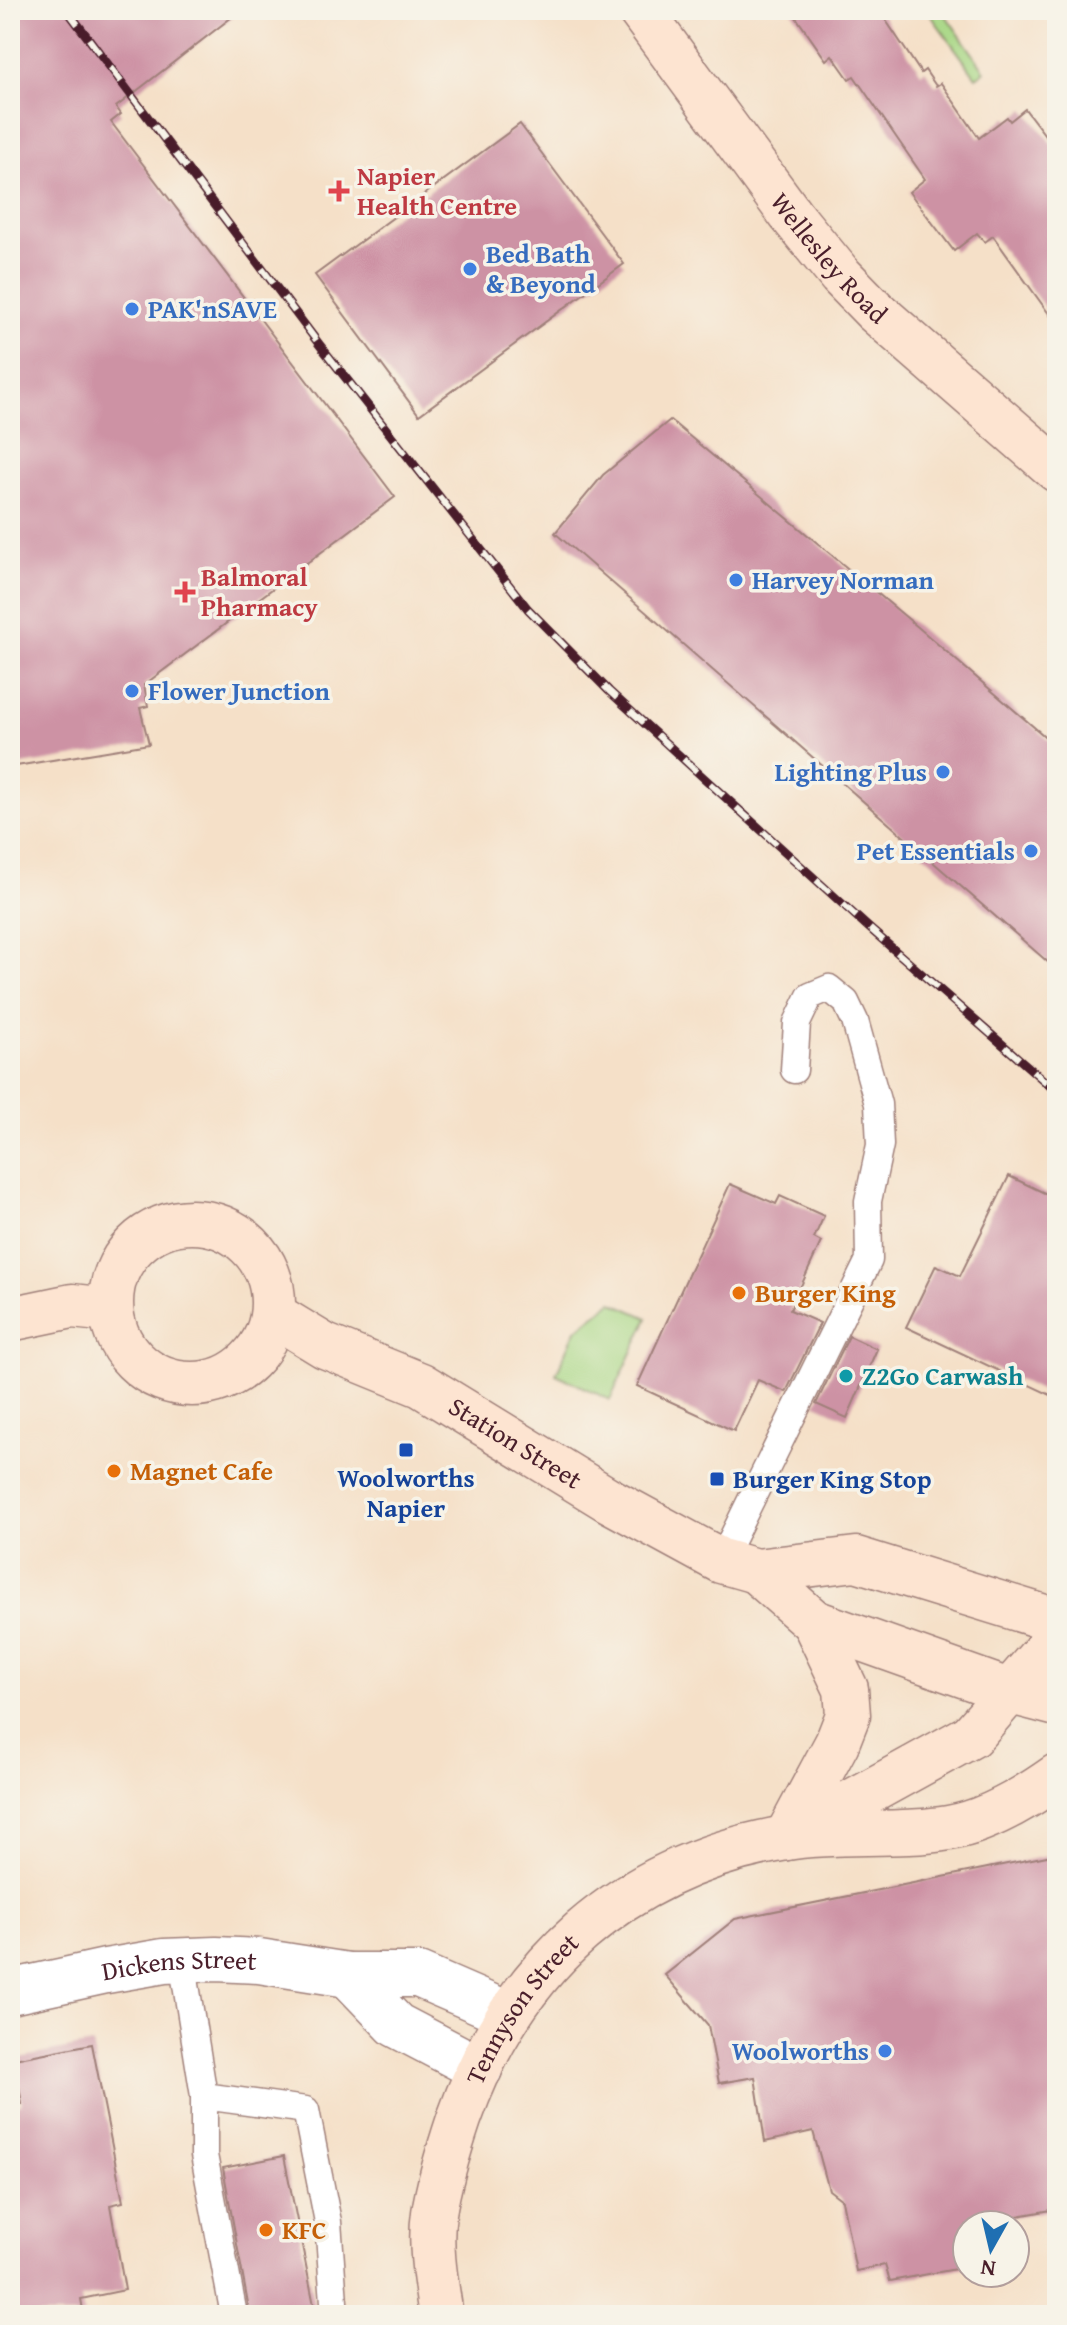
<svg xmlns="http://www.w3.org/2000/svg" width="1067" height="2325" font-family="'Gentium Book Plus',serif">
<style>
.green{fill:#a8d785;stroke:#797b58;stroke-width:2}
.building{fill:#cd92a4}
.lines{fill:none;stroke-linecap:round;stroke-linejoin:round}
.service-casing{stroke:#a0807a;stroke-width:29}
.tertiary-casing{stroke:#a0807a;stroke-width:47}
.secondary-casing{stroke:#a0807a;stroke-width:47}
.service{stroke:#fff;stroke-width:26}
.tertiary{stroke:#fff;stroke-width:44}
.secondary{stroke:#fde4d1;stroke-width:44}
.rail-casing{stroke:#4a1f2b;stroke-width:9}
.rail{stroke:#f7f3e8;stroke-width:6;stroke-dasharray:18;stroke-linecap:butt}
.health-dot{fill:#e0444e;stroke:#f7f3e8;stroke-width:3}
.shop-dot{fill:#3f7fe0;stroke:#f7f3e8;stroke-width:3}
.food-dot{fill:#e8710a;stroke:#f7f3e8;stroke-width:3}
.culture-dot{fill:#0f9aa8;stroke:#f7f3e8;stroke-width:3}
.transit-dot{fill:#1a4fb4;stroke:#f7f3e8;stroke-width:3}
.labels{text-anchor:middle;stroke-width:7;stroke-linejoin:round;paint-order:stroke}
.health-label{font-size:26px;font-weight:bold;fill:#be3a42;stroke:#f7f3e8;text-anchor:start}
.shop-label{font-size:26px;font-weight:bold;fill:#366cbe;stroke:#f7f3e8;text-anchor:start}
.street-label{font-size:26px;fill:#4a1f2b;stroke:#f7f3e8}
.food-label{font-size:26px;font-weight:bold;fill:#c56008;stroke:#f7f3e8;text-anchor:start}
.culture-label{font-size:26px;font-weight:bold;fill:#0d838f;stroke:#f7f3e8;text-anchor:start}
.transit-label{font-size:26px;font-weight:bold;fill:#164399;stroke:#f7f3e8}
</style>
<rect width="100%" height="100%" fill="#f7f3e8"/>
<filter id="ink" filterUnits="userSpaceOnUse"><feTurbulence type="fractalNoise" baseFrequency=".0125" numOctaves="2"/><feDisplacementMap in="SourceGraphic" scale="16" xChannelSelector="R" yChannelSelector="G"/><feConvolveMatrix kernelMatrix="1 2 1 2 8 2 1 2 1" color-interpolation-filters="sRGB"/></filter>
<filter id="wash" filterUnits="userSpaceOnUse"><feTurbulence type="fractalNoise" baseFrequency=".006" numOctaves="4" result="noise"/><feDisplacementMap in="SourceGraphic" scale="32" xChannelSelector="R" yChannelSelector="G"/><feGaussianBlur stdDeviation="1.8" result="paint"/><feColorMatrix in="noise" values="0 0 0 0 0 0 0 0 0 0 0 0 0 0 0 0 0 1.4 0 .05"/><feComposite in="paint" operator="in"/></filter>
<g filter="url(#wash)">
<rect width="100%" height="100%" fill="#f5e0c8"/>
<path class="green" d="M927,10H942L985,71L976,77Z
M612,1302L648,1318L610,1400L556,1374L576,1330Z"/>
<g id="blocks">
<path class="building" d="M10,10H241L116,107L121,114L111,122L395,497L144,685L148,706L140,708L149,744L10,767Z
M791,10H879L921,73L925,70L936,86L941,83L979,138L1007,117L1010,121L1025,109L1057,151V325L993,236L985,242L977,233L954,251L909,192L925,179L854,76L849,79L832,55L826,60Z
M520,124L624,264L419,415L315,275Z
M670,420L919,628L1057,747V970L555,533L603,475Z
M1009,1176L1057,1199V1398L906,1327L936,1265L960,1276Z
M730,1184L776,1204L780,1196L824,1216L814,1238L821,1242L790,1310L820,1323L786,1392L758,1380L734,1431L637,1386Z
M849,1336L877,1349L847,1418L816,1404Z
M1057,1854V2209L967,2225V2267L890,2281L885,2265L856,2271L842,2200L829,2190L813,2131L765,2142L755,2077L719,2083L708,2025L665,1975L735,1919Z
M92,2044L123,2202L110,2205L125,2290L81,2299L84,2315H10V2107L22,2104L14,2059Z
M284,2156L316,2315H250L223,2168Z"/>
</g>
</g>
<g filter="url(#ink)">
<use href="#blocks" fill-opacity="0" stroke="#a0807a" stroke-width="2"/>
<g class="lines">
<g class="service-casing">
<path id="service" d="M721,1561L869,1260L868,1201L880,1145L878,1104L855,1021L846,1002L829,988L810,996L797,1023L794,1070
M182,1960L204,2096L306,2110L328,2222L335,2315
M204,2096V2155L234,2315"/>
</g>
<g class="tertiary-casing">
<g id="tertiary">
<path d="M348,1975L396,2025L480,2069"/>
<path id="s1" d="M10,1992L106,1971L164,1961L216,1959L259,1961L348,1975H418L508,2014"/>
</g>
</g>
<g class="secondary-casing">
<g id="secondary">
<path id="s2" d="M640,10L791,215L840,275L875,311L1057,470"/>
<circle cx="192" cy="1303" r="81"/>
<path id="s3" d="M274,1315L325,1346L421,1385L607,1499L721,1561L756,1571L856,1559L1057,1621"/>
<path d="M10,1319L72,1306L110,1310"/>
<path d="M756,1571L814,1622L1011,1692L1057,1704"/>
<path d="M795,1833L971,1736L1057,1637"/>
<path d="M786,1838L837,1743L848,1715L846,1689L814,1622"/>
<path id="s4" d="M441,2315C436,2283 429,2245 434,2213C439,2181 449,2149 459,2119C513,1965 623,1866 786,1838C839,1829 895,1837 949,1828C987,1822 1026,1798 1057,1776"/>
</g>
</g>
<use href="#service" class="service"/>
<use href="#tertiary" class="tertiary"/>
<use href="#secondary" class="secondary"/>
<g class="rail-casing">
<path id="rail" d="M67,10L319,344L528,609L609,691L693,768L868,927L1057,1092"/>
</g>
<use href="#rail" class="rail"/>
</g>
</g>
<g class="health-dot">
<path d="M335 179h8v8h8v8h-8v8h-8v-8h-8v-8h8z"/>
<path d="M181 580h8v8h8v8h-8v8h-8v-8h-8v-8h8z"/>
</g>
<g class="shop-dot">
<circle cx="470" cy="269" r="8"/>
<circle cx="132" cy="309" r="8"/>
<circle cx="736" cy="580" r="8"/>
<circle cx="132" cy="691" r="8"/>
<circle cx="943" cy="772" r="8"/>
<circle cx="1031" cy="851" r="8"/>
<circle cx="885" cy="2051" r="8"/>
</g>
<g class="food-dot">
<circle cx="739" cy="1293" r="8"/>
<circle cx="114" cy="1471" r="8"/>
<circle cx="266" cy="2230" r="8"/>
</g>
<circle class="culture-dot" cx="846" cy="1376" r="8"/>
<g class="transit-dot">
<rect x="398" y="1442" width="16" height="16" rx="4"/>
<rect x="709" y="1471" width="16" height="16" rx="4"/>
</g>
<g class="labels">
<g class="health-label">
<text x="357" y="185">Napier<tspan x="357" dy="30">Health Centre</tspan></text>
<text x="201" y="586">Balmoral<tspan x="201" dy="30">Pharmacy</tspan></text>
</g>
<g class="shop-label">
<text x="486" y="263">Bed Bath<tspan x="486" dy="30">&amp; Beyond</tspan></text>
<text x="148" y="318">PAK'nSAVE</text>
<text x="752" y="589">Harvey Norman</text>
<text x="148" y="700">Flower Junction</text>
<text x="927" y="781" text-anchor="end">Lighting Plus</text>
<text x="1015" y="860" text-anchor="end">Pet Essentials</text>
<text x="869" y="2060" text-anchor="end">Woolworths</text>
</g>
<g class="street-label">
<text dy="9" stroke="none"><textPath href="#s2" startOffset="312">Wellesley Road</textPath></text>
<text dy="9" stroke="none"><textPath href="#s3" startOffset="274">Station Street</textPath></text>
<text dy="9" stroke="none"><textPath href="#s1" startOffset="172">Dickens Street</textPath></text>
<text dy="9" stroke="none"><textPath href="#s4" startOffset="328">Tennyson Street</textPath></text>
</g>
<g class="food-label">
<text x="755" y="1302">Burger King</text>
<text x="130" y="1480">Magnet Cafe</text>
<text x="282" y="2239">KFC</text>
</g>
<g class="culture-label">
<text x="862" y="1385">Z2Go Carwash</text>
</g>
<g class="transit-label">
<text x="406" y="1487">Woolworths<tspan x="406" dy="30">Napier</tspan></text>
<text x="733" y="1488" text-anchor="start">Burger King Stop</text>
</g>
</g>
<rect width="1067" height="2325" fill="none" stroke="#f7f3e8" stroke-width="40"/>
<g transform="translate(991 2249) rotate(188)"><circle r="38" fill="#f7f3e8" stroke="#b29e9c" stroke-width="2"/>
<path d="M0-6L14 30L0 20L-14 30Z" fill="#1f6fb2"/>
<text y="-12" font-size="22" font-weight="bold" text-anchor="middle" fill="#4a1f2b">N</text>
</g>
</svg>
